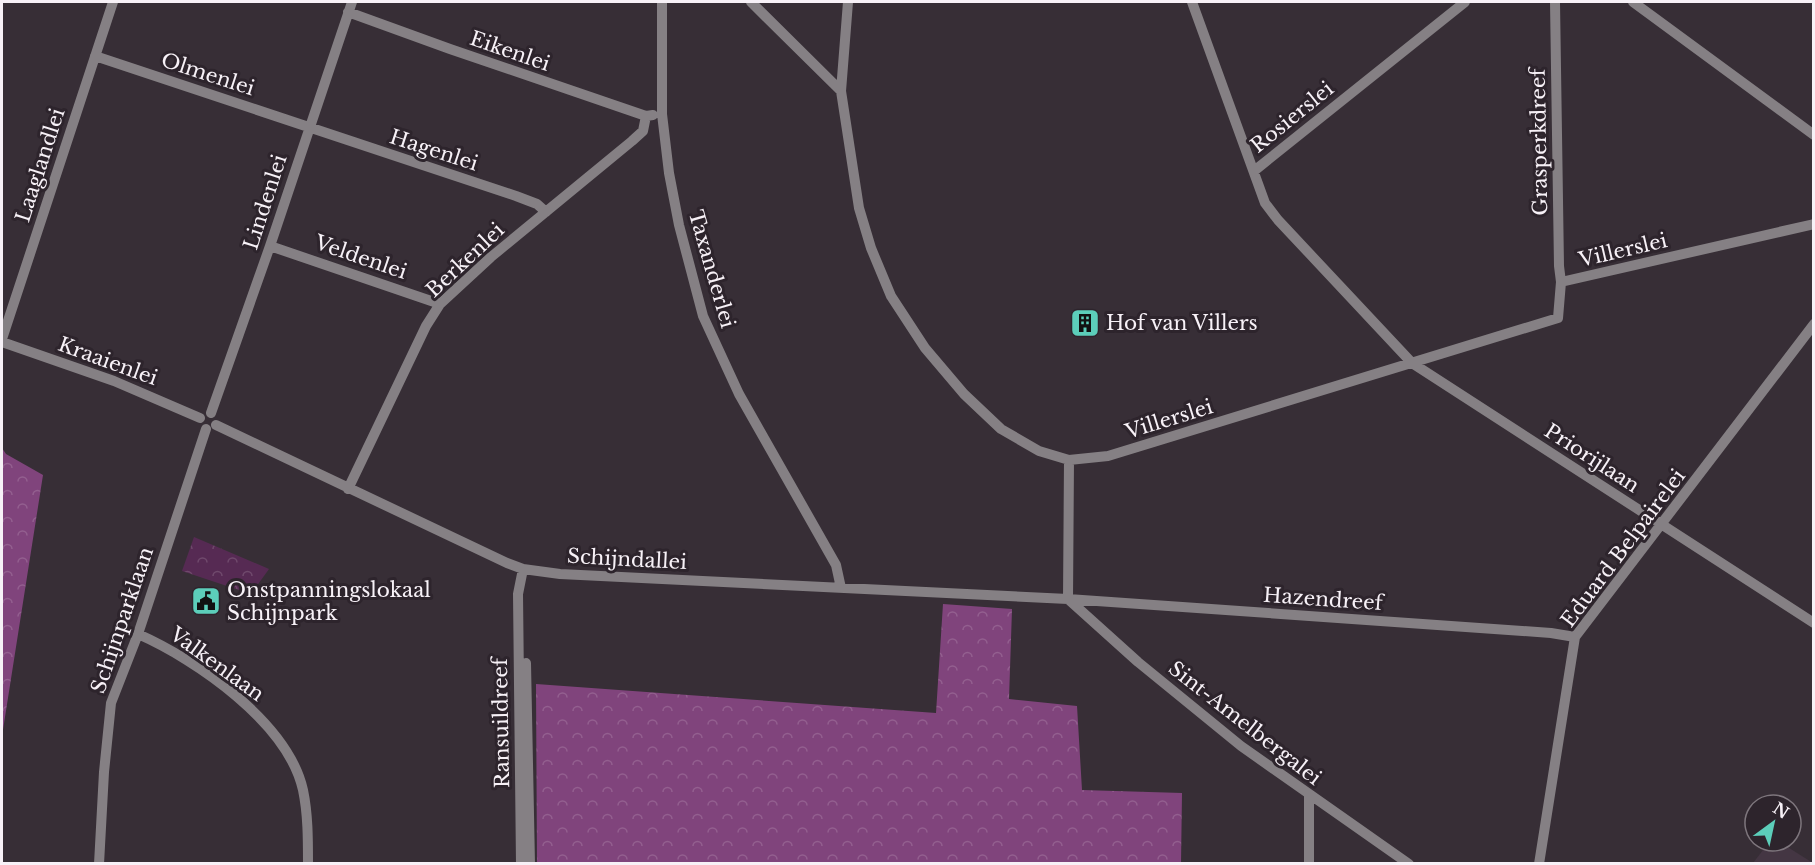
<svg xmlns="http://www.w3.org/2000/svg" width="1815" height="865" font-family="'Libre Baskerville',serif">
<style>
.built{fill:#443643}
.forest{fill:url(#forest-crowns)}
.park{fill:url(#park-crowns)}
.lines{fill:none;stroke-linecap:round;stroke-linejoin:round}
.minor{stroke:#858084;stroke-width:10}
.labels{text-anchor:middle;stroke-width:6;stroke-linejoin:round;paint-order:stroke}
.street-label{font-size:20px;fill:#f7f1f7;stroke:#2d242c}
.poi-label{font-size:20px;fill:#f7f1f7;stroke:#2d242c;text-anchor:start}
</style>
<defs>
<pattern id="forest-crowns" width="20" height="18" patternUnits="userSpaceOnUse" patternTransform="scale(1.5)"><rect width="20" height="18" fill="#80447c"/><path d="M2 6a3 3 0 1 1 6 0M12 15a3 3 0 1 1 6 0" fill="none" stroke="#935f8f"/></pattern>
<pattern id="park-crowns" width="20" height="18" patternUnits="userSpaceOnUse" patternTransform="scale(1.5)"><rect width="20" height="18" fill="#562a53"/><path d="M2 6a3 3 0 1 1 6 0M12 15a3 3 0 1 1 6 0" fill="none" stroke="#6f496c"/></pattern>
</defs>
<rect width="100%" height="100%" fill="#372e36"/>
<path class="built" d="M1770,841H1778L1813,863H1753Z"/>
<path class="forest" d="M2,448L6,454L43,475L2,736Z
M943,604L1012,609L1009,699L1077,706L1082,790L1182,793L1181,863H537L536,684L936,713Z"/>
<path class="park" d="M194,537L269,569L251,594L182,571Z"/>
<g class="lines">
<path class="minor" d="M662,2V114L669,173L679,225L703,316L739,394L836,565L841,588
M751,2L841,91
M848,2L841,91L859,208L871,248L891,296L925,348L964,394L1001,429L1039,451L1069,460L1108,456L1558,318L1561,282L1814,224
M1192,2L1265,203L1278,220L1412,363L1814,623
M1555,2L1559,266L1561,282
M1633,2L1814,135
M348,12L450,49L646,116L653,115
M95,56L516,196L537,204L546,212
M1254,171L1465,2
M270,246L440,304
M2,339L113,2
M2,342L114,381L200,418
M211,413L270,246L352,2
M216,425L507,563L523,569L560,574L1068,599L1551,633L1575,637
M348,489L426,326L440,304L491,257L632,141L643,131L646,116
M1068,599L1138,662L1241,746L1409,864
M1068,599L1069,460
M138,634C197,660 288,723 303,790C308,814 308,839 308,864
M526,663L530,864
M99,864L104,772L111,703L138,634L206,429
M521,864L518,594L523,569
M1309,864V796
M1539,864L1575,637L1814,324"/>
</g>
<defs>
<g id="building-square" transform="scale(1.5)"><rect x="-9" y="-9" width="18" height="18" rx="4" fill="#5cceba" stroke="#2d242c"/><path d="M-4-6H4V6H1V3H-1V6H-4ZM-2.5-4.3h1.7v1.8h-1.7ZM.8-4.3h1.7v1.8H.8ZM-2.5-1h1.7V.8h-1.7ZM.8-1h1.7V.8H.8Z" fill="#111"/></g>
<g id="civic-square" transform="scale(1.5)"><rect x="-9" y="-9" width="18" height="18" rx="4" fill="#5cceba" stroke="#2d242c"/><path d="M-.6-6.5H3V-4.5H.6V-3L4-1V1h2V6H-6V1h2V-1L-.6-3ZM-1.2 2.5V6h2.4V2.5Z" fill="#111"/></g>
</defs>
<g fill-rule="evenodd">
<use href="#building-square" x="1085" y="323"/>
<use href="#civic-square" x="206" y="601"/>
</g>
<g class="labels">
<g class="street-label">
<text transform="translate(510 51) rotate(19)" y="7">Eikenlei</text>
<text transform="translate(208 74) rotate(18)" y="7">Olmenlei</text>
<text transform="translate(1292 117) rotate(-39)" y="7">Rosierslei</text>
<text transform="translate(1539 142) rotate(-91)" y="7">Grasperkdreef</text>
<text transform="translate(434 150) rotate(18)" y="7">Hagenlei</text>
<text transform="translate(40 165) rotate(-72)" y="7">Laaglandlei</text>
<text transform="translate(265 202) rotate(-72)" y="7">Lindenlei</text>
<text transform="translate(1623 250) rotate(-13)" y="7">Villerslei</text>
<text transform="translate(361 257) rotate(19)" y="7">Veldenlei</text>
<text transform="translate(465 260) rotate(-43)" y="7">Berkenlei</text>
<text transform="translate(712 269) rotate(74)" y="7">Taxanderlei</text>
<text transform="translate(108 361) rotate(20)" y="7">Kraaienlei</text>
<text transform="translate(1169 419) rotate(-17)" y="7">Villerslei</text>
<text transform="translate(1592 458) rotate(33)" y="7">Priorijlaan</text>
<text transform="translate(1623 548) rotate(-53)" y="7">Eduard Belpairelei</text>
<text transform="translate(627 559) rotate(3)" y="7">Schijndallei</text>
<text transform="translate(1323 599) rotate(4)" y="7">Hazendreef</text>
<text transform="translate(122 620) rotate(-71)" y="7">Schijnparklaan</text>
<text transform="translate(217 664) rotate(36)" y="7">Valkenlaan</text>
<text transform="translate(501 723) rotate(-91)" y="7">Ransuildreef</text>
<text transform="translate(1245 723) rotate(38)" y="7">Sint-Amelbergalei</text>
</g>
<g class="poi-label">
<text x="1106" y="330">Hof van Villers</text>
<text x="227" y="597">Onstpanningslokaal<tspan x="227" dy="23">Schijnpark</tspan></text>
</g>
</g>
<rect width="1815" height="865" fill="none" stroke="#f7f1f7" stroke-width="6"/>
<g transform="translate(1773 823) rotate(33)"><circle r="28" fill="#2d242c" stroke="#7e767d" stroke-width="1.5"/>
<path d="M0-4.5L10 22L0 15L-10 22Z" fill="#5cceba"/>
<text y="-9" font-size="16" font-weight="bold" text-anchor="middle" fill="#f7f1f7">N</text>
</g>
</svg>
